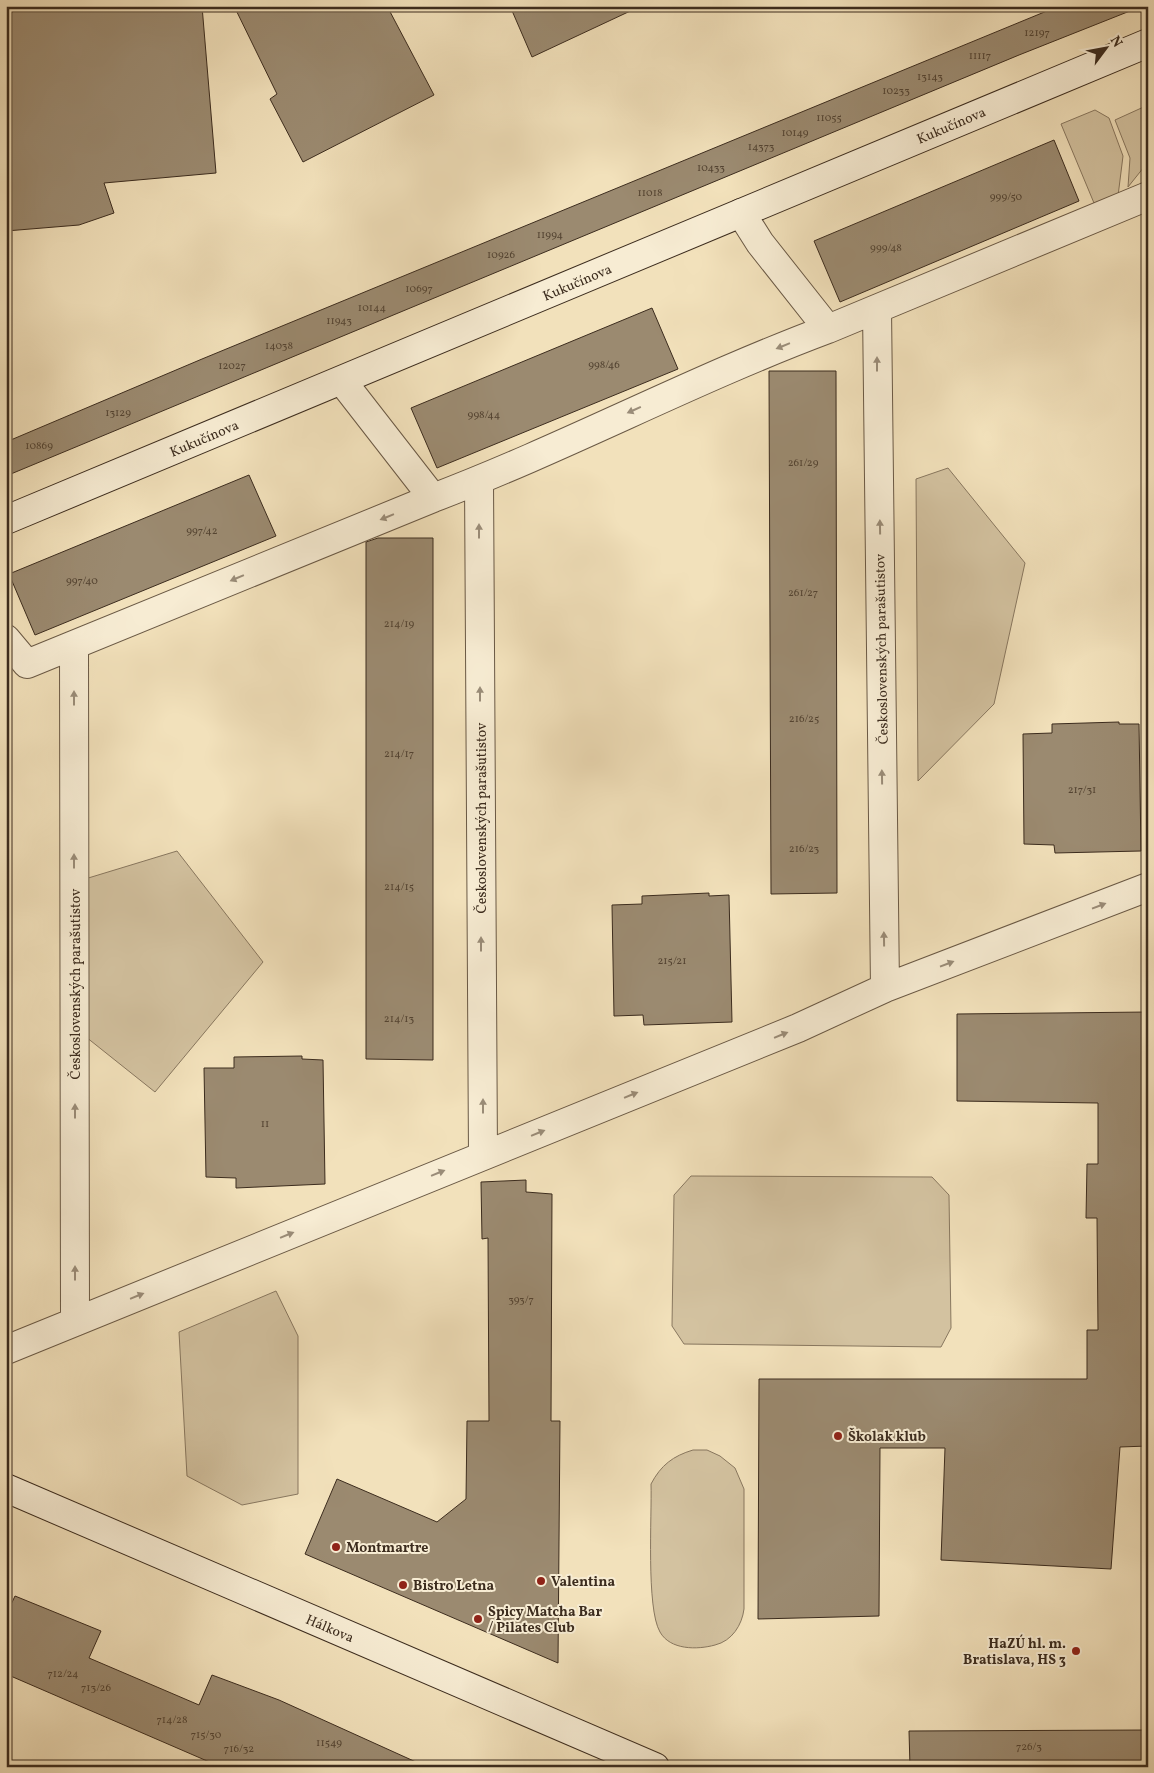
<svg xmlns="http://www.w3.org/2000/svg" width="1154" height="1773" font-family="Vollkorn,serif">
<style>
.green{fill:#d3c2a0;stroke:#88775f}
.building{fill:#9b8a70;stroke:#3c2c1e}
.lines{fill:none;stroke-linecap:round;stroke-linejoin:round}
.street-casing{stroke:#6a5945;stroke-width:30}
.secondary-casing{stroke:#3c2c1e;stroke-width:30}
.street{stroke:#f7ecd3;stroke-width:28}
.secondary{stroke:#f7ecd3;stroke-width:28}
.oneway{fill:#9a8c78}
.poi-dot{fill:#8f2418;stroke:#f7ecd3;stroke-width:2}
.labels{text-anchor:middle;stroke-width:4;stroke-linejoin:round;paint-order:stroke}
.number-label{font-size:11px;fill:#544432}
.street-label{font-size:14px;fill:#3c2c1e;stroke:#f7ecd3}
.poi-label{font-size:14px;font-weight:bold;fill:#3c2c1e;stroke:#f7ecd3;text-anchor:start}
</style>
<rect width="100%" height="100%" fill="#f2e1bb"/>
<filter id="stains"><feTurbulence type="fractalNoise" baseFrequency=".004" numOctaves="4"/><feColorMatrix values="0 0 0 0 .2 0 0 0 0 .09 0 0 0 0 .02 0 0 0 .5 -.17"/></filter>
<radialGradient id="worn" r=".72"><stop offset=".6" stop-color="#630" stop-opacity="0"/><stop offset="1" stop-color="#630" stop-opacity=".3"/></radialGradient>
<path class="green" d="M1148,105V162L1128,187L1130,158L1115,120Z
M1095,110L1109,118L1123,156L1118,196L1094,203L1061,124Z
M948,468L1025,563L994,704L918,781L916,479Z
M177,851L263,962L155,1092L86,1037L85,879Z
M691,1176L932,1177L949,1195L951,1328L941,1347L684,1344L672,1326L674,1195Z
M276,1291L298,1336V1494L242,1505L187,1476L179,1332Z
M693,1450H707L720,1456L735,1468L744,1489V1609C742,1625 732,1641 715,1645C697,1650 670,1650 660,1632C646,1608 652,1515 651,1484C661,1465 673,1456 693,1450Z"/>
<path class="building" d="M6,6H202L216,173L104,183L114,213L79,225L6,231Z
M234,6H387L434,95L303,162L270,99L277,94Z
M510,6H641L532,57Z
M1059,6L1140,7L1019,55L6,476V442L202,359Z
M1054,140L1079,201L840,302L814,241Z
M652,308L678,369L437,468L411,408Z
M769,371H836L837,893L771,894Z
M249,475L276,536L35,635L9,574Z
M378,538H433V1060L366,1059V542Z
M1119,722V724H1139L1141,851L1055,853L1054,845L1024,844L1023,734L1052,733V724Z
M709,893V896L729,895L732,1022L644,1025L643,1015L614,1016L612,905L642,904V896Z
M1148,1012V1446L1120,1447L1111,1569L941,1560L945,1448H880L879,1616L758,1619L759,1379H1087V1330H1098L1097,1218H1086L1087,1164H1098V1103L957,1101V1014Z
M302,1056V1059L323,1060L325,1184L236,1188V1178L206,1177L204,1068H234V1057Z
M526,1180V1192L552,1194L551,1421H560L558,1663L305,1554L337,1479L437,1522L466,1499L467,1421H489L488,1238L482,1239L481,1182Z
M15,1596L101,1631L89,1658L164,1690L199,1705L212,1675L279,1700L427,1767H221L6,1674V1615Z
M1148,1730V1767H910L909,1731Z"/>
<g class="lines">
<g class="street-casing">
<path id="street" d="M741,213L760,243L828,329L1148,196
M877,309L885,988
M342,381L433,498C567,447 694,379 828,329
M479,480L483,1155
M6,639L27,664L433,498
M74,646L75,1322
M6,1350L798,1028L885,988L1148,887"/>
</g>
<g class="secondary-casing">
<path id="secondary" d="M6,520L1148,43
M6,1488L655,1767"/>
</g>
<use href="#street" class="street"/>
<use href="#secondary" class="secondary"/>
</g>
<defs><path id="oneway-solid" d="M-6-.8H1V-3.2L6.5 0L1 3.2V.8H-6Z" transform="scale(1.25)"/></defs>
<g class="oneway">
<use href="#oneway-solid" transform="translate(783 346) rotate(158)"/>
<use href="#oneway-solid" transform="translate(877 364) rotate(-90)"/>
<use href="#oneway-solid" transform="translate(634 410) rotate(156)"/>
<use href="#oneway-solid" transform="translate(387 517) rotate(158)"/>
<use href="#oneway-solid" transform="translate(880 527) rotate(-91)"/>
<use href="#oneway-solid" transform="translate(479 531) rotate(-90)"/>
<use href="#oneway-solid" transform="translate(237 578) rotate(157)"/>
<use href="#oneway-solid" transform="translate(480 694) rotate(-90)"/>
<use href="#oneway-solid" transform="translate(74 698) rotate(-90)"/>
<use href="#oneway-solid" transform="translate(882 777) rotate(-91)"/>
<use href="#oneway-solid" transform="translate(74 861) rotate(-90)"/>
<use href="#oneway-solid" transform="translate(1099 906) rotate(-21)"/>
<use href="#oneway-solid" transform="translate(884 939) rotate(-91)"/>
<use href="#oneway-solid" transform="translate(481 944) rotate(-90)"/>
<use href="#oneway-solid" transform="translate(947 964) rotate(-21)"/>
<use href="#oneway-solid" transform="translate(781 1035) rotate(-22)"/>
<use href="#oneway-solid" transform="translate(631 1095) rotate(-22)"/>
<use href="#oneway-solid" transform="translate(483 1106) rotate(-90)"/>
<use href="#oneway-solid" transform="translate(75 1111) rotate(-90)"/>
<use href="#oneway-solid" transform="translate(538 1133) rotate(-22)"/>
<use href="#oneway-solid" transform="translate(438 1173) rotate(-22)"/>
<use href="#oneway-solid" transform="translate(287 1235) rotate(-22)"/>
<use href="#oneway-solid" transform="translate(75 1273) rotate(-90)"/>
<use href="#oneway-solid" transform="translate(137 1296) rotate(-22)"/>
</g>
<g class="poi-dot">
<circle cx="838" cy="1436" r="5"/>
<circle cx="336" cy="1547" r="5"/>
<circle cx="541" cy="1581" r="5"/>
<circle cx="403" cy="1585" r="5"/>
<circle cx="478" cy="1619" r="5"/>
<circle cx="1076" cy="1651" r="5"/>
</g>
<g class="labels">
<g class="number-label">
<text x="1037" y="36">12197</text>
<text x="980" y="59">11117</text>
<text x="930" y="80">13143</text>
<text x="896" y="94">10233</text>
<text x="829" y="121">11055</text>
<text x="795" y="136">10149</text>
<text x="761" y="150">14373</text>
<text x="711" y="171">10433</text>
<text x="650" y="196">11018</text>
<text x="1006" y="200">999/50</text>
<text x="550" y="238">11994</text>
<text x="886" y="251">999/48</text>
<text x="501" y="258">10926</text>
<text x="419" y="292">10697</text>
<text x="372" y="311">10144</text>
<text x="339" y="324">11943</text>
<text x="279" y="349">14038</text>
<text x="604" y="368">998/46</text>
<text x="232" y="369">12027</text>
<text x="118" y="416">13129</text>
<text x="484" y="418">998/44</text>
<text x="39" y="449">10869</text>
<text x="803" y="466">261/29</text>
<text x="202" y="534">997/42</text>
<text x="82" y="584">997/40</text>
<text x="803" y="596">261/27</text>
<text x="399" y="627">214/19</text>
<text x="804" y="722">216/25</text>
<text x="399" y="757">214/17</text>
<text x="1082" y="793">217/31</text>
<text x="804" y="852">216/23</text>
<text x="399" y="890">214/15</text>
<text x="672" y="964">215/21</text>
<text x="399" y="1022">214/13</text>
<text x="265" y="1127">11</text>
<text x="521" y="1303">393/7</text>
<text x="63" y="1677">712/24</text>
<text x="96" y="1691">713/26</text>
<text x="172" y="1723">714/28</text>
<text x="206" y="1738">715/30</text>
<text x="329" y="1746">11549</text>
<text x="1029" y="1750">726/3</text>
<text x="239" y="1752">716/32</text>
</g>
<g class="street-label">
<text transform="translate(951 125) rotate(-23)" y="5">Kukučínova</text>
<text transform="translate(577 282) rotate(-23)" y="5">Kukučínova</text>
<text transform="translate(204 438) rotate(-23)" y="5">Kukučínova</text>
<text transform="translate(881 649) rotate(-91)" y="5">Československých parašutistov</text>
<text transform="translate(481 818) rotate(-90)" y="5">Československých parašutistov</text>
<text transform="translate(75 984) rotate(-90)" y="5">Československých parašutistov</text>
<text transform="translate(330 1628) rotate(23)" y="5">Hálkova</text>
</g>
<g class="poi-label">
<text x="848" y="1441">Školak klub</text>
<text x="346" y="1552">Montmartre</text>
<text x="551" y="1586">Valentina</text>
<text x="413" y="1590">Bistro Letna</text>
<text x="488" y="1616">Spicy Matcha Bar<tspan x="488" dy="16">/ Pilates Club</tspan></text>
<text x="1066" y="1648" text-anchor="end">HaZÚ hl. m.<tspan x="1066" dy="16">Bratislava, HS 3</tspan></text>
</g>
</g>
<rect width="1154" height="1773" fill="none" stroke="#f2e1bb" stroke-width="25"/>
<rect x="8" y="8" width="1139" height="1758" fill="none" stroke="#3c2c1e" stroke-width="2.5"/>
<rect x="12" y="12" width="1129" height="1748" fill="none" stroke="#3c2c1e"/>
<g transform="translate(1106 48) rotate(58)" stroke="#f7ecd3" stroke-width="4" paint-order="stroke">
<path d="M0-4L9 19L0 12L-9 19Z" fill="#3c2c1e"/>
<text y="-8" font-size="14" font-weight="bold" text-anchor="middle" fill="#3c2c1e">N</text>
</g>
<rect width="100%" height="100%" filter="url(#stains)"/>
<rect width="100%" height="100%" fill="url(#worn)"/>
</svg>
